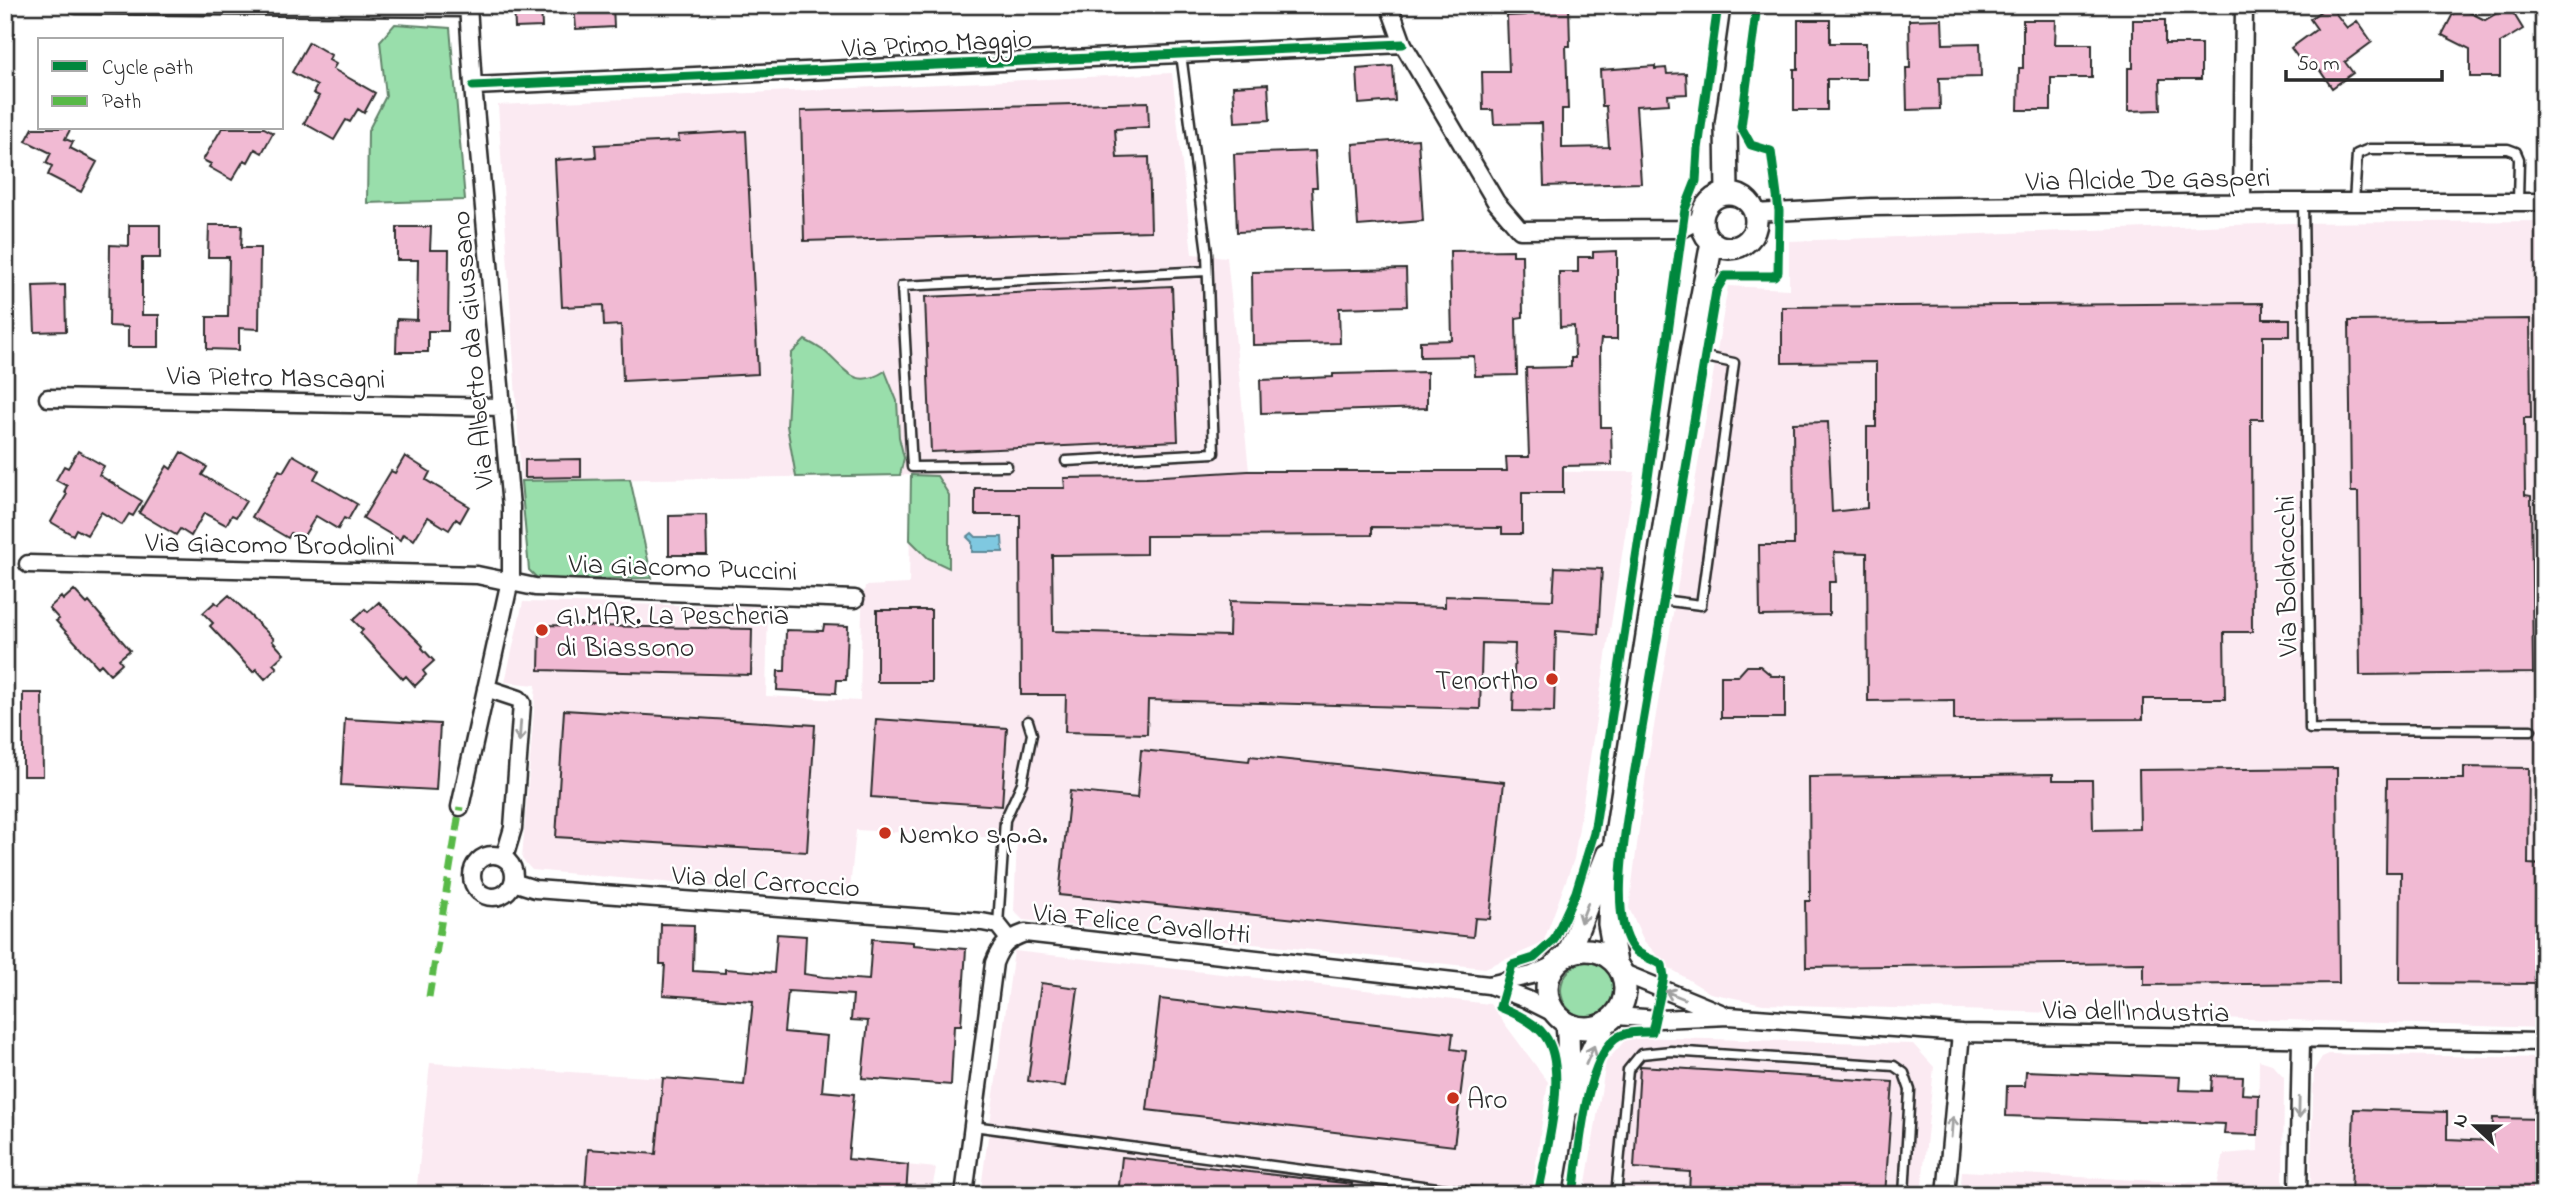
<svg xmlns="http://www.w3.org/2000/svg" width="2549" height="1200" font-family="'Indie Flower',sans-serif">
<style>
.built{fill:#fbeaf2}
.green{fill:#99deab;stroke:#62846b;stroke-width:2}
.water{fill:#7fc8e0;stroke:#5d8998;stroke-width:2}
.building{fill:#f1bad3;stroke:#2b2b2b;stroke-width:2}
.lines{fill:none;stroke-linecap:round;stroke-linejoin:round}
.service-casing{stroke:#2b2b2b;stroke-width:13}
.minor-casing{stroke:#2b2b2b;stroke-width:21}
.tertiary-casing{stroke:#2b2b2b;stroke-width:26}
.service{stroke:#fff;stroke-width:8}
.minor{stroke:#fff;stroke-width:16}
.tertiary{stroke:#fff;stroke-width:21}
.quiet{stroke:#58b947;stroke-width:7;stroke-dasharray:14 7;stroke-linecap:butt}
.cycleway-casing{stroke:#fff;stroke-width:13}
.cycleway{stroke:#00873e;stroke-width:9}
.oneway{stroke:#a0a0a0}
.poi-dot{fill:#c8321e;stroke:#fff;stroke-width:2.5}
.labels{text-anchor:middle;stroke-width:5;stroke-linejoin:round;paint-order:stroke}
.street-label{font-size:28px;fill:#2b2b2b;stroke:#fff}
.poi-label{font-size:28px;fill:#2b2b2b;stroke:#fff;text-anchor:start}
</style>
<rect width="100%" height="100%" fill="#fff"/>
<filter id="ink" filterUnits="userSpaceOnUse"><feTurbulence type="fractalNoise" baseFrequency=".0143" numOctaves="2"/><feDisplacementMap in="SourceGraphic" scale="14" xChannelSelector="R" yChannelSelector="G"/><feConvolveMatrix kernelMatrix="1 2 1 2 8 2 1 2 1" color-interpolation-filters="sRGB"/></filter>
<g filter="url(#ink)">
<path class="built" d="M1172,73L1192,254L1227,257L1249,471L1635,472L1574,859L1543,943L1485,968L1023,920L1014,911L1017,839L856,830L849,899L532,870L522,859L536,685L505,682L523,602L768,607L766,696L860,701L862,610L865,586L909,584L911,475L521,481L498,105Z
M2544,221V1028L1763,1004L1710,993L1668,967L1644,941L1629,908L1646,774L1728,286L1789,289V241L2288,223Z
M1014,951L1490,1004L1548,1082L1531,1195H980Z
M1628,1037L1913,1044L1934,1067L1921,1195H1584L1606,1062Z
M2329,1054L2544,1058V1195H2310L2314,1070L2322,1057Z
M2259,1060L2272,1064L2284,1077L2283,1195H1960L1962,1171L2217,1184L2224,1154L2258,1151Z
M430,1063L663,1078L854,1094L848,1159L936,1168L931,1195H416Z"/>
<path class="green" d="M395,24L450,28L465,200L367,203L368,131L386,96L380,41Z
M805,340C811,343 818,347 824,351C845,368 854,391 885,371L897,401L899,437L904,458L900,475L796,477L787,426L791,354Z
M911,475L937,476L949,495V568L928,558L910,540Z
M630,479L652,578L539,580L529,570L521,481Z
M1561 990a28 28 0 1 1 56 0a28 28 0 1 1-56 0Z"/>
<path class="water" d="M972,533L976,537H1002L1003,552H972V542L967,537Z"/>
<path class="building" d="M514,5H541L542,27L515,28Z
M574,5H613L614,27L576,29Z
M1525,5H1569L1570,46H1566L1568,109H1562V148L1609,147L1606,106H1602L1600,70L1655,66V69L1666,68L1667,74L1686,73L1687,94L1668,95L1669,104L1636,106L1641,183L1544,186L1542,123L1494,124L1493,110H1483L1482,72H1509L1507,16L1526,15Z
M2329,5L2347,28L2357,21L2372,42L2345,62L2353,73L2332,88L2314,62L2306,68L2291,48L2317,29L2310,19Z
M2457,6L2485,20L2509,6L2523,29L2500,43V77H2470V49L2442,35Z
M1942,19L1943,44L1980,43L1981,77L1939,78L1940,109L1907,110L1906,68H1910L1909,20Z
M1798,20H1830V43H1866V79H1827V110H1794V69H1798Z
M2023,20H2056L2055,44H2092V78H2051V110H2018L2019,68H2023Z
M2133,20H2165V44H2201V79H2160L2161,110L2128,111V68H2133Z
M309,42L331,55L329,60L336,64L333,69L375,93L364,113L358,109L350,122L346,120L334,140L304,123L319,96L313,93L317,86L292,72Z
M1393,66L1395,101L1359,104L1357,69Z
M1268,84L1270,120L1235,122L1233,86Z
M1148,102L1149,127L1115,129L1117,158L1149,157L1151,231L804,241L801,111Z
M33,128H71L65,139L73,142L70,148L97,162L81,192L48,175L52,166L46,163L51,153L26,141Z
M222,128H264L273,133L262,153L255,149L248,162L244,160L232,180L209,167L211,164L203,160Z
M746,131L758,374L623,381L621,325L604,326L603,305L562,307L555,160L596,157L595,145L679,141L678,135Z
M1418,139L1423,221L1358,226L1353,144Z
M1315,151L1317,187H1312L1314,229L1237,232L1234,154Z
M129,225H160V258H142V315H159V347H128V327L109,326L110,245L129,246Z
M209,225H242L241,248H260L259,329L239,328V350L207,349V317H228L229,257H208Z
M397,227H431L430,250H449L448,331H428V352H396L397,319L417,320L418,260H397Z
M1513,250V255H1522L1523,317L1516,318L1517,375L1475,376L1474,356L1420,357V341L1452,340L1450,251Z
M1617,251V339H1601L1600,348L1601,427H1611L1612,465L1563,466V493H1522V534H1502V528L1372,527V535L1146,536V554L1052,555L1053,631L1229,636L1230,601L1445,607V596L1553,600L1555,567L1602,569L1598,634L1556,631L1554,712L1513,711L1515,644L1482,643L1480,709L1148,700L1147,734L1065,732L1066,695H1021L1020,515H975V488H1065L1064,478L1146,477L1248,471H1507L1506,457H1529L1526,368L1571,367V358H1575L1574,326L1560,327L1559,272H1578V257H1593V252Z
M1406,269L1407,306L1339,308L1340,343L1253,345L1252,272Z
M65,285L66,331L35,332L33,286Z
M1172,286L1178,441L931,452L925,297Z
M2263,303V319H2290V336H2263V419H2251L2252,632H2224L2225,699H2143V719L1954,720V700L1868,701L1867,553L1834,552L1836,582H1829V615L1760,616L1759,545H1794L1793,423L1828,422L1832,512L1867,508V427H1876V362L1782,363V307Z
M2530,319L2531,418H2524L2525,495L2531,496L2533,673L2360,675L2358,492H2351L2349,321Z
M1427,372V408L1261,413L1260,380L1333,377V374Z
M78,451L104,466L99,475L142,501L133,516L129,514L122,525L101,512L87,535L76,529L73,535L51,522L67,494L64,492L67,486L56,480L64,466L68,468Z
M181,452L207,467L202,475L246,501L236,517L232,515L226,525L204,513L191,536L180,529L176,535L139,513L167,466L171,469Z
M293,455L319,470L314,479L357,504L348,520L344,518L338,529L316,516L302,539L291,533L288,538L252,517L279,470L283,472Z
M405,456L430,472L426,480L469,506L460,522L456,519L449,530L428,517L414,540L403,534L400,540L363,518L391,471L395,473Z
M581,459V477L525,478V460Z
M706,515L707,555H669V516Z
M74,590L87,604L89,602L130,650L119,659L122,663L110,674L101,664L98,667L56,621L59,619L49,608L61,597L63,600Z
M229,595L274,639L272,641L284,654L273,664L277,668L265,679L256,669L253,672L210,626L213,623L203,613L215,602L218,605Z
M379,602L423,646L422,648L434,661L423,671L426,675L415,686L406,676L403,679L360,633L363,630L353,620L365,609L368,612Z
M877,610H931V682H877Z
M540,625L752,629L751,675L539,670Z
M824,625L848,626L846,680H837L836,693L777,690L778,671H785L786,630L823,631Z
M1747,666H1760L1772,676H1785V718H1721V676H1738Z
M23,693H42L43,776H23Z
M564,710L815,725L807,852L556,837Z
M345,719L440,724L436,790L341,785Z
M876,719L1007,728L1002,806L871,797Z
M1141,750L1249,761L1250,756L1504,782L1490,919L1475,918L1473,937L1059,895L1070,791L1137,798Z
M2464,767L2529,768L2528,864L2544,865V984L2400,983L2401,872H2386L2387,779H2464Z
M2337,768L2339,983L2144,985V963L1806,967L1805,901H1810L1809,777L2053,774V780H2092L2093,830L2140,829L2139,770Z
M661,924L694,925L693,971L725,973V969L774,973L777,934L806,936L804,974L824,977L869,980L872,939L913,942V945L966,949L961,1025H954L951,1085L862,1078L868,1021L851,1020L853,995L788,991L784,1032L827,1036L822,1091L854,1094L848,1159L908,1165L906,1195H655L585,1191L588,1149L656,1154L663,1078L744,1085L753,1001L663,995L665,964H660Z
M1041,983L1078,988L1065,1086L1028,1081Z
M1160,999L1453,1033L1451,1049L1466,1051L1454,1146L1147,1110Z
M1640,1066L1893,1082L1885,1195H1689L1690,1172L1634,1168Z
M2026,1071L2180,1077L2179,1090L2211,1091L2212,1076L2243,1077L2242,1094L2259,1095L2258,1135L2224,1134L2225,1124L2006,1116L2007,1086H2025Z
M2354,1109L2447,1112V1139L2492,1141L2493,1118L2544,1119V1195H2351Z
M1122,1157L1352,1184L1351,1195H1118Z"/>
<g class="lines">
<g class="service-casing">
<path id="service" d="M2303,202L2310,729L2531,730
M2354,202L2357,154L2369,149H2508L2516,152L2519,159L2518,202
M1066,461L1214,453L1207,253L1181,54
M1007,466L912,467L902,286L1207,271
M1653,599L1701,605L1734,363L1691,354
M998,925L1005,820L1022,783L1032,734L1028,721
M973,1126L1490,1195
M1616,1195L1628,1070L1641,1054L1671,1051L1894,1066L1904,1073L1910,1090L1904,1195"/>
</g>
<g class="minor-casing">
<path id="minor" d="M76,5L468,8
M1389,5L1403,44L1496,202L1520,230L1682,229L1702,218
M473,86L1403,44
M2242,203L2244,5
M1754,213L1871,207L2278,202H2544
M48,398L503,407
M28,564L477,575L535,587L855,599
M486,688L519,699L522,703L513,828L504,858
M460,807L511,576V507L473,86L468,5
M472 876a21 21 0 1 1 42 0a21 21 0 1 1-42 0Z
M513,882L535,889L982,922L998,925L1009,939
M1623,973L1723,1014
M1489,985L1532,975L1556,964
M1616,1016L1659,1019L1729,1016L1961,1033L2544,1042
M964,1195L994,963C1001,945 1008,939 1025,933L1489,985L1526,999L1554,1013
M1946,1195L1961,1033
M2298,1195L2301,1040"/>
</g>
<g class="tertiary-casing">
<path id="tertiary" d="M1727,194L1726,125L1743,5
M1702 221a27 27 0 1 1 54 0a27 27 0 1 1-54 0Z
M1547 989a39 39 0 1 1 78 0a39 39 0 1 1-78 0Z
M1568,954L1607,855
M1616,963L1609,924L1611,872L1617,827L1691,354L1712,242
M1572,1104L1586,1063L1604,1025
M1551,1195C1560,1144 1573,1075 1567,1024"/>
</g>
<use href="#service" class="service"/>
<use href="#minor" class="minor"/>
<use href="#tertiary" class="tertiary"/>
<path class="quiet" d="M429,997L460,807"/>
<g class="cycleway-casing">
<path id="cycleway" d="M473,86L1403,44
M1538,1195C1545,1155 1570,1069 1545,1036C1535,1022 1515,1013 1500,1007L1512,965L1534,958L1554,940L1576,892L1594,833L1647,485L1685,209L1696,181L1698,149L1718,5
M1573,1195C1579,1155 1584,1064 1615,1039C1626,1031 1640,1032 1652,1032L1664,977L1662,965C1654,959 1641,957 1634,949C1609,920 1625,835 1630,799L1716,291L1725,276H1774L1778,272L1779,211L1771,151L1751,145L1741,127L1757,5"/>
</g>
<use href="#cycleway" class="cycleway"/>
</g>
<defs><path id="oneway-shaft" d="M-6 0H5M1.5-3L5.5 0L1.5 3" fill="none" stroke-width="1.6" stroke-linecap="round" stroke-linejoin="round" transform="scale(1.75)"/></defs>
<g class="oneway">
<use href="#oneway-shaft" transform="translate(520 731) rotate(94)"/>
<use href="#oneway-shaft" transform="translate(1584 913) rotate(111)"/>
<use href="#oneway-shaft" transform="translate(1675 995) rotate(-158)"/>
<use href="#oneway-shaft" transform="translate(1590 1055) rotate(-66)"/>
<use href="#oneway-shaft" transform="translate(2299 1108) rotate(91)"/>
<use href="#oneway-shaft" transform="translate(1952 1127) rotate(-85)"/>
</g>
</g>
<g class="poi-dot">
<circle cx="542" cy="630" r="7"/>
<circle cx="1552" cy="679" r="7"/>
<circle cx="885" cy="833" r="7"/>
<circle cx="1453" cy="1098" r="7"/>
</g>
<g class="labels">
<g class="street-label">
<text transform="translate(937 42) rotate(-3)" y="10">Via Primo Maggio</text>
<text transform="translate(2148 178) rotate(-1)" y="10">Via Alcide De Gasperi</text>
<text transform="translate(471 350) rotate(-95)" y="10">Via Alberto da Giussano</text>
<text transform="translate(276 376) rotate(1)" y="10">Via Pietro Mascagni</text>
<text transform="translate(270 543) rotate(1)" y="10">Via Giacomo Brodolini</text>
<text transform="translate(683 566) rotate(2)" y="10">Via Giacomo Puccini</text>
<text transform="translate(2285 576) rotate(-91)" y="10">Via Boldrocchi</text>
<text transform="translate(766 880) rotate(4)" y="10">Via del Carroccio</text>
<text transform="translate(1142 922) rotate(6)" y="10">Via Felice Cavallotti</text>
<text transform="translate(2136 1010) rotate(1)" y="10">Via dell'Industria</text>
</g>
<g class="poi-label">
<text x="556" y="624">GI.MAR. La Pescheria<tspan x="556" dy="32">di Biassono</tspan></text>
<text x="1538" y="689" text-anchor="end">Tenortho</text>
<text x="899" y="843">Nemko s.p.a.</text>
<text x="1467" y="1108">Aro</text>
</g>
</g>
<rect width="2549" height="1200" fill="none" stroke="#fff" stroke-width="28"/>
<rect x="14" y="14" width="2521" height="1172" fill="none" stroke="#2b2b2b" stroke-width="2.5" filter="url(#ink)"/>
<rect x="38" y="38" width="245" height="91" fill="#ffffff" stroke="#aaaaaa" stroke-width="2"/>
<rect x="52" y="61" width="35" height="10" fill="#00873e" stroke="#aaaaaa" stroke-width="2"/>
<text x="102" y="74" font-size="21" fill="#2b2b2b">Cycle path</text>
<rect x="52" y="96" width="35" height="10" fill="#58b947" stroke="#aaaaaa" stroke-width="2"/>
<text x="102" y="108" font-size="21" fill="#2b2b2b">Path</text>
<g transform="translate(2475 1126) rotate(292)" stroke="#ffffff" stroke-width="5" paint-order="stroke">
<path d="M0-5L12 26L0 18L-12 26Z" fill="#2b2b2b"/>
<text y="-10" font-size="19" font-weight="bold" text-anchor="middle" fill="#2b2b2b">N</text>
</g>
<path d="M2286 70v10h156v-10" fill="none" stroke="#2b2b2b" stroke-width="3.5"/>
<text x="2297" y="70" font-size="21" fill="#2b2b2b" stroke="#ffffff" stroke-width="5" paint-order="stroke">50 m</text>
</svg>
